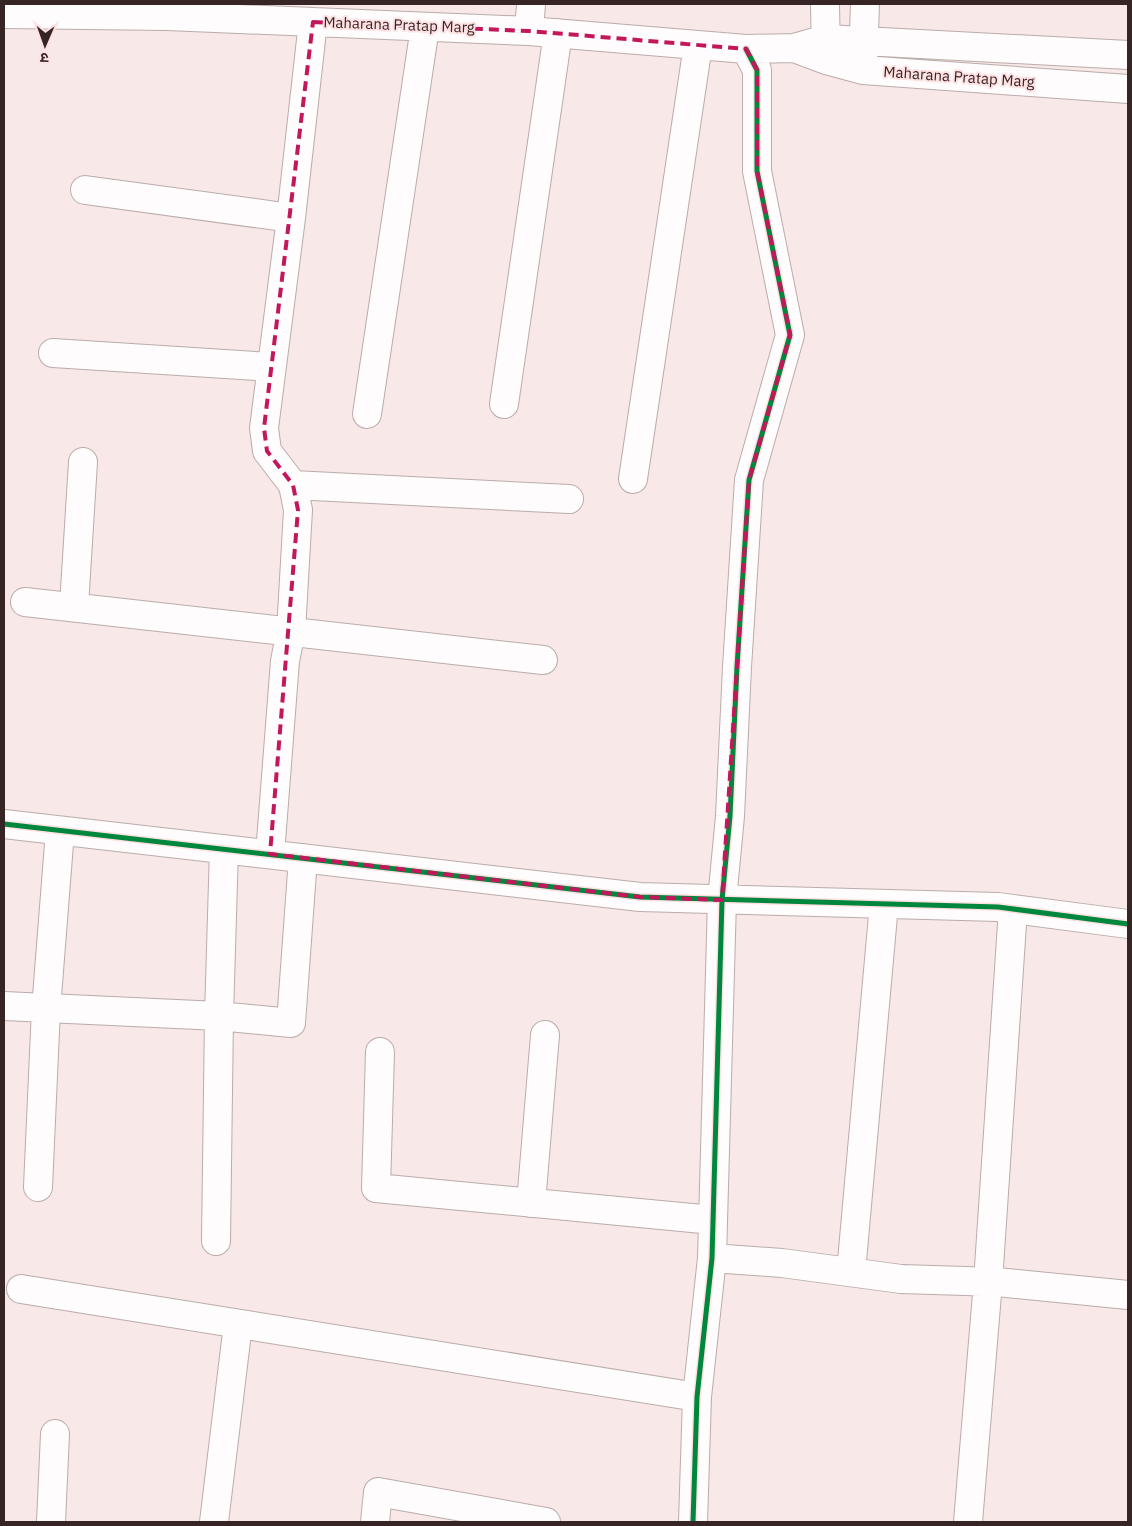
<svg xmlns="http://www.w3.org/2000/svg" width="1132" height="1526" font-family="'IBM Plex Sans','Noto Sans Devanagari',sans-serif">
<style>
.lines{fill:none;stroke-linecap:round;stroke-linejoin:round}
.minor-casing{stroke:#bbacac;stroke-width:30}
.minor{stroke:#fefcfc;stroke-width:28}
.cycleway-casing{stroke:#ffe1e2;stroke-width:8}
.cycleway{stroke:#00873e;stroke-width:5}
.marked{fill:none;stroke:#c2185b;stroke-width:4;stroke-dasharray:10 6;stroke-linejoin:round}
.labels{text-anchor:middle;stroke-width:4;stroke-linejoin:round;paint-order:stroke}
.street-label{font-size:15px;fill:#372526;stroke:#ffe1e2}
</style>
<rect width="100%" height="100%" fill="#f8e8e8"/>
<g class="lines">
<g class="minor-casing">
<path id="minor" d="M825,4L826,56
M4,14L167,16L529,31L746,49L794,48L826,39L1128,55
M529,31L531,4
M794,48L826,60L863,70L1128,89
M863,60L865,4
M85,190L291,218
M53,353L271,367
M504,404L558,33
M367,414L425,27
M633,479L698,45
M293,485L569,499
M25,602L543,660
M74,606L83,462
M4,824L640,897L998,907L1128,924
M270,854L285,661L291,631L298,510L293,485L267,451L264,428L291,218L313,22
M4,1006L219,1016L291,1023L303,858
M380,1052L376,1188L713,1220
M38,1187L46,1009L60,831
M531,1203L545,1035
M216,1241L219,1016L224,849
M712,1258L782,1263L901,1279L997,1282L1128,1295
M851,1272L884,904
M21,1289L697,1397
M51,1522L55,1434
M214,1522L238,1324
M375,1522L378,1492L546,1522
M693,1522L697,1397L712,1258L722,900L730,816L737,667L749,480L790,335L757,171V70L746,49
M968,1522L988,1282L1013,909"/>
</g>
<use href="#minor" class="minor"/>
<g class="cycleway-casing">
<path id="cycleway" d="M4,824L640,897L998,907L1128,924
M693,1522L697,1397L712,1258L722,900L730,816L737,667L749,480L790,335L757,171V70L746,49"/>
</g>
<use href="#cycleway" class="cycleway"/>
</g>
<path class="marked" d="M313,22L529,31L746,49L757,70V171L790,335L749,480L722,900L640,897L270,854L298,510L293,485L267,451L264,428Z"/>
<g class="labels">
<g class="street-label">
<text transform="translate(399 25) rotate(2)" y="5">Maharana Pratap Marg</text>
<text transform="translate(959 77) rotate(4)" y="5">Maharana Pratap Marg</text>
</g>
</g>
<rect width="1132" height="1526" fill="none" stroke="#372526" stroke-width="10"/>
<g transform="translate(45 45) rotate(182)" stroke="#ffe1e2" stroke-width="4" paint-order="stroke">
<path d="M0-4L9 19L0 12L-9 19Z" fill="#372526"/>
<text y="-8" font-size="14" font-weight="bold" text-anchor="middle" fill="#372526">उ</text>
</g>
</svg>
